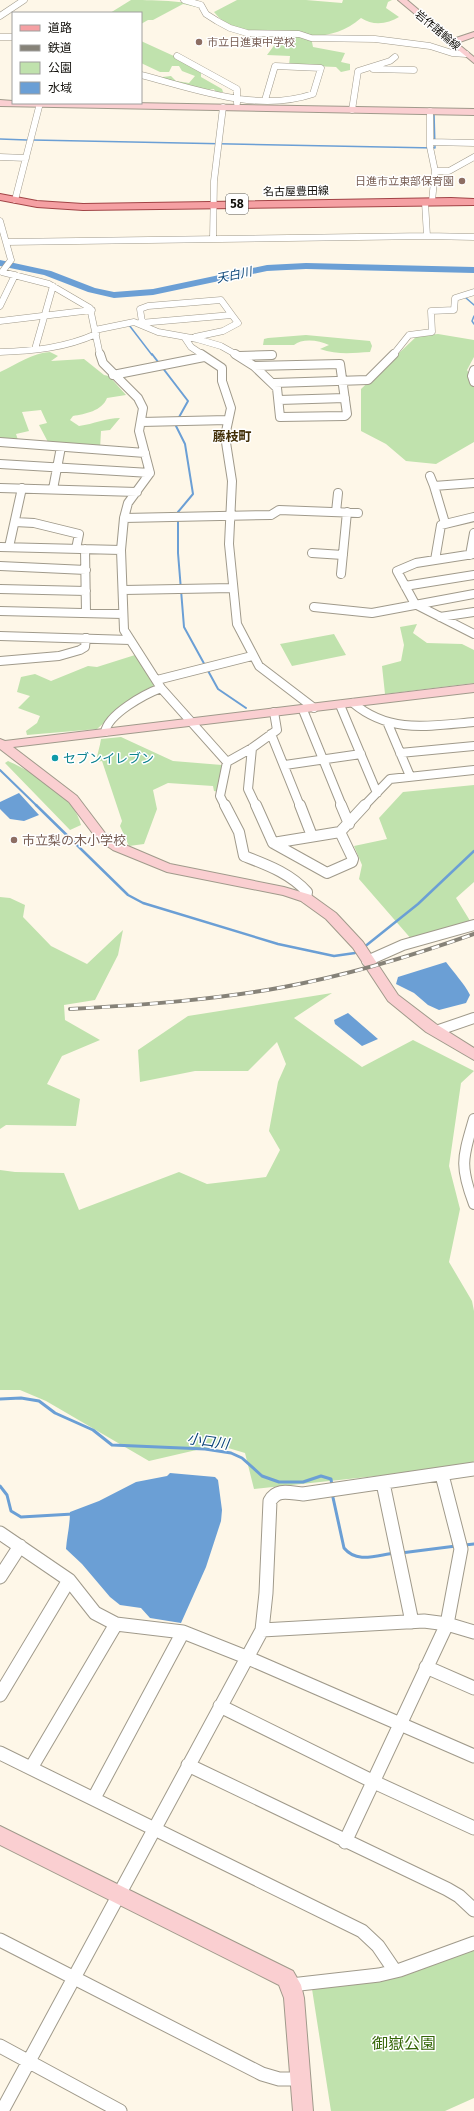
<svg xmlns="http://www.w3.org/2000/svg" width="474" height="2111" font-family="'Fira Sans','Noto Sans JP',sans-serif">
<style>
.green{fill:#c0e2ad}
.water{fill:#6b9fd5}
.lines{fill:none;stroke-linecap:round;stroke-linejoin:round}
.stream-far3{stroke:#6b9fd5;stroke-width:1.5}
.stream-far2{stroke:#6b9fd5;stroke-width:2}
.stream-far1{stroke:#6b9fd5;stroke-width:2.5}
.stream{stroke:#6b9fd5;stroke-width:3}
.river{fill:#6b9fd5;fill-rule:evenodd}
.street-far3-casing{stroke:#a09a8b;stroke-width:7}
.street-far2-casing{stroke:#a09a8b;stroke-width:10}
.street-far1-casing{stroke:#a09a8b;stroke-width:12}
.street-casing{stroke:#a09a8b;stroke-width:15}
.secondary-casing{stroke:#a09a8b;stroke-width:2}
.primary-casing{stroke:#a14446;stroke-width:2}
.street-far3{stroke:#fff;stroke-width:6}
.street-far2{stroke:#fff;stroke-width:8}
.street-far1{stroke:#fff;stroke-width:10}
.street{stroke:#fff;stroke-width:13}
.secondary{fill:#facfd1;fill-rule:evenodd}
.primary{fill:#f5a0a3;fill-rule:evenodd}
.rail-casing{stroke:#868278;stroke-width:4}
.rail{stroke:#fff;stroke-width:2.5;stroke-dasharray:8;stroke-linecap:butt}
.education-dot{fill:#8d6e63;stroke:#fff;stroke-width:1.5}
.culture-dot{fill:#0f9aa8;stroke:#fff;stroke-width:1.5}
.labels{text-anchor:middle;stroke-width:3;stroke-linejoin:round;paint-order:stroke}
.far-street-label{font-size:11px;fill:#12100b;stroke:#fff}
.far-education-label{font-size:11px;fill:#785e54;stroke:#fff;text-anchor:start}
.shield{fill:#fff;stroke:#595854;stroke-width:1}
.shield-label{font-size:12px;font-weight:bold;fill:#12100b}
.far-water-label{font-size:12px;font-style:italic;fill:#094477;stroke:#fff}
.far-quarter-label{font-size:13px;font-weight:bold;fill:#412e06;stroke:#fff}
.culture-label{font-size:13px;fill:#0d838f;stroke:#fff;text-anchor:start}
.education-label{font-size:13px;fill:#785e54;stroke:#fff;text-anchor:start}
.water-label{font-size:14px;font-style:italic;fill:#094477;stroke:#fff}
.near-park-label{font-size:16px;fill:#356608;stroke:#fff}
</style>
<rect width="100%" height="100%" fill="#fef7e8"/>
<path class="green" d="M131,0C146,0 192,0 201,8L183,4L153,20H148L141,24V13H110Z
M237,0H306L342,3L343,0H392L388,2L386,8L399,17C388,24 373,26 361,18C346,31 331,35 311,37L313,47L345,53L341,62L350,64V70L341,72L336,67L289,65L290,56L267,55L282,35C255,33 231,34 214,12Z
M141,41L176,57L201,72V77L222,89L223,92L216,93L214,89L207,90L154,78L171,76L176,81L189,83L195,76L182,71L179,66H172L169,72H160L141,63Z
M438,334L474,340V357L467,370L474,382V442L436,464L406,461L386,444L361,431V389L417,336Z
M306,335L370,341L372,346L370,352C353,353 337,355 320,349L329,345C319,340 302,338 294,345H263L264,339L268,338Z
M50,352L58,356L51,361L84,359L104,375L109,376L126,395L107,398C102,411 85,414 73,416L70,420L79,426C94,424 106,418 120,418L110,430L101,431L100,449L49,444L39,425L47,423L41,410L22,412L29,431L16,434L18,440H0V372C17,364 32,353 50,352Z
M417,624L413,633L427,643L462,644L474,650V683L385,694L382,666L401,661L404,645L400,627Z
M334,634L346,655L292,666L280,644Z
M135,655L156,688L127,702L97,729L27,735L26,731L37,723L40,716L18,708L30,696L17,692L21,677L35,674L51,681L88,666L97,667Z
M121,737L173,761L222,765L219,792L214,791L213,786L168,783L153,790L157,809L144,844L129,846L120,826L122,821L102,761L96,762C97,754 100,747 101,739Z
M8,761C33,772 75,797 81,825L70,830L5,763Z
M474,785V882L456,898L472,924L413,941L359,879L362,865L354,846L387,839L379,818L403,792Z
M0,897L10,898L25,905L23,917L51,946L87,964L123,930L118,955L95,1000L64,1005L65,1020L100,1040L62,1056L47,1084L80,1099L76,1126L6,1125L0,1129Z
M332,993L294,1018L362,1067L413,1040L474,1071L461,1083L449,1166L460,1209L449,1262L472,1301L474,1311V1461L471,1466L254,1489L245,1453L218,1445L149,1461L46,1401L20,1390H0V1170L15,1172L64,1173L79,1210L179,1172L207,1184L266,1177L280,1150L269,1131L278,1082L286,1064L277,1042L248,1071H195L140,1082L138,1050L188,1016Z
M474,1946V2098L445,2111H331L312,1989Z"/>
<path class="water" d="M19,793L39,815L24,821L10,819L0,809V802Z
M446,962C454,973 464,983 470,995L466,1003L439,1010L428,1005L414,993L396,984L398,977Z
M348,1013L378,1039L362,1046L335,1024L334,1020Z
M170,1473L215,1477L218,1480L222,1510L221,1521L206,1567L181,1623L150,1618L141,1608L120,1605L110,1597L82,1564L66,1549C67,1536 70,1525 70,1512L99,1501L136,1482L167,1476Z"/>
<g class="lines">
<path class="stream-far3" d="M0,139L27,140
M33,140L435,148L434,113L436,114
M466,298L474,305
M474,316L472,321L474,324
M129,325L152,355"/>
<path class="stream-far2" d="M152,354L188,401L178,419
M175,424L185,444L193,494L178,512V553L184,627L218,689L246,708
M0,770L37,806"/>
<path class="stream-far1" d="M36,805L128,895L143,903L278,944L334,956L355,953
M363,948L418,904L474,851"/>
<path class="stream" d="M0,1399L21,1398L39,1401L55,1413L93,1430L112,1445L205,1449L231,1453L242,1458L262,1476L279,1482H303L321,1476L331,1479L332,1486
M0,1486L7,1495L11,1511L21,1517L73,1514
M332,1493L344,1548C357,1564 377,1555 395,1553
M465,1545L474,1544
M401,1553L456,1546"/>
<path class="river" d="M0,260L51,271L95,288L114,292L153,289L267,265L306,263L474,267V273L306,269L267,271L153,295L114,298L88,292L44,275L0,266Z"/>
<g class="street-far3-casing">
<path id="street-far3" d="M184,0L201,5L206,14L217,21L230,28L247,33L299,34L311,38L375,39L430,46L452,53L466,54
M0,16L24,0
M0,37H13
M177,56L237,89V103
M373,69L414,70
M141,75C196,89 257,113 313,94L321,68L275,66L265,100
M352,110L358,71L390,61L395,57
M430,111V147L435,171L432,201
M431,142L474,143
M0,157L26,158
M435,171H449L474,157
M15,200L40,103
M425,202L427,236
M0,221L11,260
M213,239L214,181L223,107
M6,242L427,236L474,237
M11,260L2,272L49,284L90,308L100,355
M0,306L15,275
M0,321L92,310
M142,322L140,309L148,306L221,300L232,315
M140,323L232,315L238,323L223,331L195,337
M95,330L134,322L158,332L197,339L221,346L237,355
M185,338L191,347L203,355
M35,349L53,286
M0,352C33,351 65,348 96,334
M270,355H272
M393,355L409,335L432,332L431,311L454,310L455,298L474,292"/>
</g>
<g class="street-far2-casing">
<path id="street-far2" d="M100,354L103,363L138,398L143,408L139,431L150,473L128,503L124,518L121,550L124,630L161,688L227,762L220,796L225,806
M201,354L222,368V381L231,408L225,436L232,481L229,544L237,624L259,666L314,708
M235,354L254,366
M239,356L272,355
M340,364L347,414L345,416L280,417L277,388L254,366Z
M474,370L472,376L474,382
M113,375L204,357
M274,383L368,380L394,354
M279,400L345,398
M141,422L228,420
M0,442L145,453
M0,464L150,473
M430,476L434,486
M0,488L137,492
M53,489L61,447
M336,512L338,493
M124,518L271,515L279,510L358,513
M15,522L34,523L79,534L76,549
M445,523L434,486L474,483
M0,547L121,550
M9,547L22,488
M85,549L86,613
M312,553L343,555
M474,554L416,563L397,571L415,604L474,634
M470,555L474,533
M435,560L441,525L474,517
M0,566L86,570
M341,574L347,512
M405,586L474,575
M0,589L86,591
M124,590L233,588
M314,607L372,613L474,594
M0,611L123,614
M440,617L474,612
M0,636L130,640
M0,661L59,656L80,650L85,647L86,638
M157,680L252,656
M353,703C390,734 429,726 474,722
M340,705L377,793
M303,710L342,806
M388,724L410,776
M105,732C108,714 145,694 161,688
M271,734L300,806
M252,748L248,789L256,806
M400,753L474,746
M227,762L252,748L277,730L274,712
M285,765L361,754
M364,806L390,779L474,770"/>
</g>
<g class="street-far1-casing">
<path id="street-far1" d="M225,805L239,832L244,856C267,865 290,873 307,892L306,898
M256,805L273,843L327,873L352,862L353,859L340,832
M300,805L312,836
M341,805L349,824
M273,843L340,832L365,805
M367,961L403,945L474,925
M436,1031L474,1018
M474,1119C463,1157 459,1165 474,1204"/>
</g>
<g class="street-casing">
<path id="street" d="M383,1483L412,1622
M0,1533L69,1580L95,1613L116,1624L183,1632L246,1657L474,1756
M0,1577L20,1546
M262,1630L424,1621L447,1624L474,1632
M426,1667L474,1688
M0,1695L69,1580
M220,1706L374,1782L474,1828
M0,1753L362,1931L378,1946L395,1971
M188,1765L447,1889L459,1896L474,1910
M31,1768L116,1624
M94,1798L183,1632
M345,1842L447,1624L461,1549L442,1475
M0,1940L262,2074L279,2079H301
M291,1985L379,1975L400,1970L474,1943
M0,2046L120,2111
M2,2111L262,1630L266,1593L270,1501C277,1488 290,1493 303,1494L474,1469"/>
</g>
<g class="secondary-casing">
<path id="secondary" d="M398,0H407L453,39L474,32V37L457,43L474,57V63Z
M0,100L13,101V103H132L474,109V115L0,106Z
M474,684V692L13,747L77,796L105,833L123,844L170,864L284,887L311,895L336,913L363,942L398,995L436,1024L474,1048V1060L426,1032L388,1001L353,948L326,919L301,901L283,895L167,872L113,850L97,839L69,802L0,749V739L5,741Z
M0,1826L293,1971L301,1985L304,1998L313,2111H293L284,1998L279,1985L0,1845Z"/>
</g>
<g class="primary-casing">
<path id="primary" d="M0,194L37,201L83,204L451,198L474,199V205L83,210L37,207L0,200Z"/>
</g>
<use href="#street-far3" class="street-far3"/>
<use href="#street-far2" class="street-far2"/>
<use href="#street-far1" class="street-far1"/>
<use href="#street" class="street"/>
<use href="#secondary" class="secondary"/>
<use href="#primary" class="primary"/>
<g class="rail-casing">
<path id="rail" d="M70,1009C142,1005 214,1000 284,987C349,975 412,956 474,934"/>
</g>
<use href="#rail" class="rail"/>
</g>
<g class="education-dot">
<circle cx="199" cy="42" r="4"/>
<circle cx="462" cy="181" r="4"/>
<circle cx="14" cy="840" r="4"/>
</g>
<circle class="culture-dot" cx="55" cy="758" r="4"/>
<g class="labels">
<g class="far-street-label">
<text transform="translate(438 30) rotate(40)" y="4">岩作諸輪線</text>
<text transform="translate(296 191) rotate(-1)" y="4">名古屋豊田線</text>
</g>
<g class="far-education-label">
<text x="207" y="46">市立日進東中学校</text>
<text x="454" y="185" text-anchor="end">日進市立東部保育園</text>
</g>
<rect class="shield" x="226" y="194" width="22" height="20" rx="3"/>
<g class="shield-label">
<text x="237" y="208">58</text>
</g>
<g class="far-water-label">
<text transform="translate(234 275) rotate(-12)" y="4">天白川</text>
</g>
<g class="far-quarter-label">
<text x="232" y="441">藤枝町</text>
</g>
<g class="culture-label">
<text x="63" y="763">セブンイレブン</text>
</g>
<g class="education-label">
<text x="22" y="845">市立梨の木小学校</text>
</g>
<g class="water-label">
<text transform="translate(208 1441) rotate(8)" y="5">小口川</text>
</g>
<g class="near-park-label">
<text x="404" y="2049">御嶽公園</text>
</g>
</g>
<rect x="12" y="12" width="130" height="92" fill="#ffffff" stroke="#a09f9d"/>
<rect x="20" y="25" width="20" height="6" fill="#f5a0a3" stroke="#a09f9d"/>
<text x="48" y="32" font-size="12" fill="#12100b">道路</text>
<rect x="20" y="45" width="20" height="6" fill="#868278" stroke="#a09f9d"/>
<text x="48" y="52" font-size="12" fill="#12100b">鉄道</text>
<rect x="20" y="62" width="20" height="12" fill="#c0e2ad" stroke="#a09f9d"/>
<text x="48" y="72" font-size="12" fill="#12100b">公園</text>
<rect x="20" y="82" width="20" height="12" fill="#6b9fd5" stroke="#a09f9d"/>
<text x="48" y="92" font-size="12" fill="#12100b">水域</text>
</svg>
